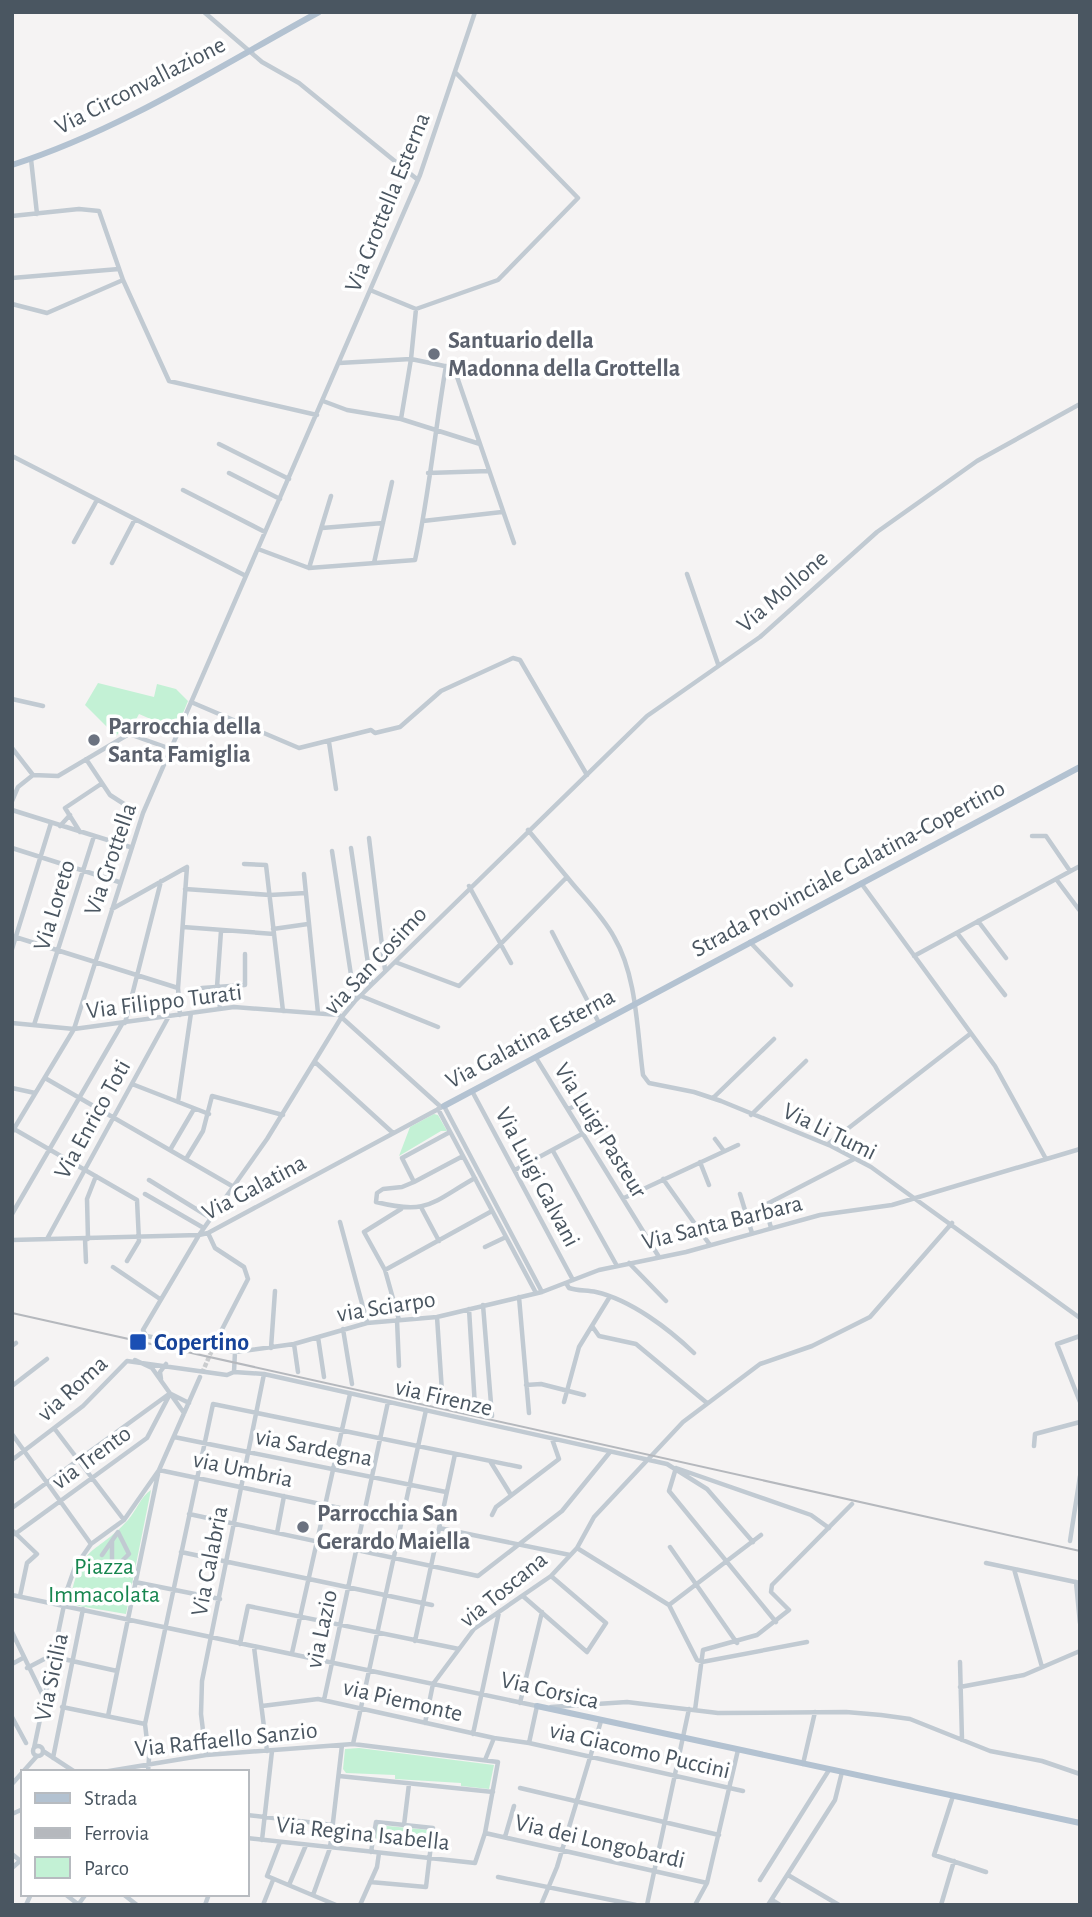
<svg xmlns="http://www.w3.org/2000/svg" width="1092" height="1917" font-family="'Alegreya Sans',sans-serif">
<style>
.green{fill:#c3f1d5}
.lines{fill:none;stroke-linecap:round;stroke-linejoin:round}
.minor-tunnel{stroke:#caccce;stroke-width:4.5;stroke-dasharray:4.5 2;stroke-linecap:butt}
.minor{stroke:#c1cad2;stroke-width:4.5}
.major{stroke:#b3c2d1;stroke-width:6}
.rail{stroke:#b5b8bd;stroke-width:2}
.worship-dot{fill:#6b7280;stroke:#fff;stroke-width:2.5}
.transit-dot{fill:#1a4fb4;stroke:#fff;stroke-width:2.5}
.labels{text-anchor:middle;stroke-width:7;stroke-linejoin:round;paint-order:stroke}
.street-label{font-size:24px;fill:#4a5661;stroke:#fff}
.worship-label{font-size:24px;font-weight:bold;fill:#5b616d;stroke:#fff;text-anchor:start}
.transit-label{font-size:24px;font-weight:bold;fill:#164399;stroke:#fff;text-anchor:start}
.park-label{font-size:24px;fill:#17864f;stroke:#fff}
</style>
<rect width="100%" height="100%" fill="#f5f3f3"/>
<path class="green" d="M98,683L154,697L157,684L176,689L188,701L176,730L139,714L132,727L125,726L116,736L85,705Z
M434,1114L438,1115L447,1131H441L399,1156L410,1127Z
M151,1490L126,1614L73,1605L70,1601C82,1541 93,1558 128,1520C136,1511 141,1496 151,1490Z
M359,1748L494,1765L489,1789L461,1786V1783L395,1779V1775L346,1773L343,1769L345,1749Z
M377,1825L430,1830L428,1845L376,1839Z"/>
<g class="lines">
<path class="minor-tunnel" d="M202,1373L216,1341"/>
<path class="minor" d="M204,12L262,62L299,83L418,180
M31,159L37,214
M12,216L79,209L99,211L123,280L169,381L317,415
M12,278L119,269
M370,290L416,309L498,280L578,198L456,73
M12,304L47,313L123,280
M416,309L411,359L454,368L514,543
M339,363L411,359L401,419
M323,401L347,410L401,419L480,444
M219,444L289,479
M12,456L246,576
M229,473L280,499
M428,473L489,471
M183,490L265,532
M423,521L502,512
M322,528L383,523
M74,542L97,500
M258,549L309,568L415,560C429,496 435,430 446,366
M112,563L135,519
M374,563L392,482
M309,568L331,496
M687,574L718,664
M12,699L43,706
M191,702L299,748L371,730L375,733L400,727L441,691L513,658L520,660L587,775
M329,742L336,789
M12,748L33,775L58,776L129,734L171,749
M86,759L110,795L124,804
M12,801L18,787L33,775
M12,810L130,847
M60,826L70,815
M528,830L567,877
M80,832L65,808L101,784
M1032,836H1046L1070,871
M369,838L385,970
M12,848L119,882
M351,848L371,984
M332,851L355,1001
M244,864L266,865L283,1011
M304,874L318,1013
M1056,879L1080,911
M861,883L995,1066L1046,1159
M469,886L511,963
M185,889L270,895L306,893
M112,909L187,867
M978,921L1006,958
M183,927L274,934
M273,929L308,924
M552,932L599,1023
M957,933L1005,995
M12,936L178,988
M750,942L791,985
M12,949L51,823
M914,956L1080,866
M395,962L459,986L567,877C582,896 602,915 614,937C637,976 637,1031 643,1075L649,1083L694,1092L721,1101L831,1146L871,1167L1080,1318
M202,988L245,985V954
M361,996L438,1027
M220,1008L217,987L221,931
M180,1015L178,988L187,867
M12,1023L74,1029L234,1007L339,1015L441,1107
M125,1023L161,881
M34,1025L94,836
M536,1058L659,1257
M315,1062L393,1133
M45,1078L232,1186
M132,1084L209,1114
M12,1088L35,1093
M472,1091L573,1280
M713,1098L774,1039
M178,1102L191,1013
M438,1109L536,1293
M568,1109L585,1102
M751,1115L806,1061
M14,1129L137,1200L139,1241L127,1261
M12,1132L74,1029L143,813L420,175L475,12
M715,1139L724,1151
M828,1144L970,1034
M170,1150L194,1109
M553,1151L617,1266
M463,1156L414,1182L402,1187L383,1189L377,1193L376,1202C428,1215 431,1203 475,1178
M186,1159L203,1131L212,1096L283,1115
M700,1162L709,1185
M515,1170L582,1134
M663,1179L710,1245
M149,1180L209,1217
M414,1182L402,1158L450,1132
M145,1194L202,1227
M740,1194L752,1233
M624,1198L738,1145
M422,1209L439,1241
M12,1214L122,1024
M340,1222L367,1322
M771,1228L765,1205L854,1159
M208,1233L215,1248L244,1267L248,1279L216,1341
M47,1239L169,1016
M85,1239L86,1262
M88,1239L87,1199L96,1176
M12,1240L199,1235L267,1139L341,1018L355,1001L647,716L760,637L877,532L977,461L1080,404
M485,1247L506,1237
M629,1263L666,1301
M113,1267L160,1299
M385,1270L492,1211
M566,1283L569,1288C578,1291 587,1290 596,1292C631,1300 669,1329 694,1353
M519,1297L529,1413
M483,1305L492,1416
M469,1309L475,1407
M437,1317L442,1392
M397,1320L399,1366
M399,1320L385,1270L364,1232L401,1209
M592,1326L599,1336L636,1344L707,1403
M343,1329L352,1384
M1080,1336L1057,1344L1080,1402
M318,1337L324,1377
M294,1344L298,1372
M12,1346L16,1343
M271,1348L275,1291
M235,1352L294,1344L367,1323L437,1317L542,1292L599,1270L686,1252L820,1215L892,1205L1080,1149
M135,1360L152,1368L184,1413
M234,1372L264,1374L667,1464L707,1489L753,1542
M161,1379L160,1372L166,1364
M526,1385L541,1384L584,1395
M12,1386L47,1359
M171,1394L189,1403
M564,1402L579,1347L609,1298
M54,1428L124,1520
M12,1434L91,1544
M174,1437L446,1492
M1034,1446L1035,1434L1080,1422
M12,1460L83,1406L127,1361L227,1375L234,1372L235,1352L146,1336L143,1330L199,1235L208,1233L444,1106L542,1292
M490,1461L511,1495
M159,1470L402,1521
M12,1508L169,1394
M189,1514L478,1576L562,1511L610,1452
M492,1515L496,1507L559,1459L552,1439
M439,1528L570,1555
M12,1530L37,1554L27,1563L20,1596
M277,1533L284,1496
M15,1534L147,1438L170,1394
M1070,1541L1080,1476
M670,1547L737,1643
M577,1548L669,1605L697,1660L702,1662L807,1642
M181,1552L432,1605
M102,1555L118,1532L129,1554L112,1571V1541
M986,1563L1080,1583
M1014,1569L1042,1667
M135,1582L220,1599
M1076,1582L1080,1623
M12,1595L537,1706L529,1743L494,1738L485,1760
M524,1597L587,1652L606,1623L551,1576
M62,1604L75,1567L91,1544L124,1520L159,1470L200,1377
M66,1605L69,1589
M669,1605L761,1535
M776,1622L669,1491L676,1468L811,1515L829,1528
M12,1632L45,1700
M415,1641L455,1454
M240,1644L248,1606L459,1649
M254,1647L267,1751
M292,1653L350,1394
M960,1662L962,1740
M12,1664L23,1658
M27,1668L50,1656L117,1671
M960,1687L1024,1675L1080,1651
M324,1700L388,1402
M520,1703L542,1612
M262,1706L318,1699L494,1738
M62,1707L145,1724
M551,1707L627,1702L718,1713L846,1712L881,1715L910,1719L990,1751L1042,1761L1080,1774
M695,1710L703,1650L757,1635L789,1610L771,1592L772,1585L852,1504
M108,1716L158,1474
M12,1717L26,1743
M425,1723L433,1684L474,1629L551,1576L577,1548L594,1517L683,1422L760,1364L812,1346L870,1317L952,1223
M473,1734L499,1612
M529,1743L743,1791
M353,1744L426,1410
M33 1751a5 5 0 1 1 10 0a5 5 0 1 1-10 0Z
M34,1748L64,1605
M43,1751L75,1772
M206,1755L201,1714L202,1681L264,1374
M53,1758L83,1609
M803,1764L815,1712
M103,1772L206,1755L353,1744L498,1762L485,1833L475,1863L247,1838
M148,1772L149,1758L145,1724L213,1404L520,1467
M339,1776L493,1792
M12,1784L37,1756
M520,1788L719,1835
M953,1796L934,1855L986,1872
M12,1814L23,1809
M247,1815L333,1825
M404,1825L409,1784
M485,1833L707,1883
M505,1837L514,1806
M262,1840L272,1751
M280,1842L267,1876L336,1905
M12,1854L23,1863
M12,1868L20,1861
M788,1875L839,1905
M498,1877L636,1905
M760,1880L829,1770
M370,1882L426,1887L433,1828L376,1822L371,1852
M289,1885L306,1845
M65,1894L79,1905
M123,1894L137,1905
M313,1895L330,1848L342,1745
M772,1900L780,1905
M26,1905L31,1894
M78,1905L86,1894
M205,1905L209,1894
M263,1905L273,1880
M360,1905L377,1867L379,1853
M541,1905L557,1867L601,1721
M647,1905L689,1709
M695,1905L707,1883L738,1750
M768,1905L835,1800L842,1772
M941,1905L954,1861"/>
<path class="major" d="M12,165C121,130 220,66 319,12
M444,1106L1080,767
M537,1706L1080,1823"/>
<path class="rail" d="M12,1313L1080,1551"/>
</g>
<g class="worship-dot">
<circle cx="434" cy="354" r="7"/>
<circle cx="94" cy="740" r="7"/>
<circle cx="303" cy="1527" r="7"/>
</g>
<rect class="transit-dot" x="129" y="1333" width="18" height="18" rx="3.5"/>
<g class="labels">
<g class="street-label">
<text transform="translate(140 85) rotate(-27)" y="8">Via Circonvallazione</text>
<text transform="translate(387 202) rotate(-68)" y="8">Via Grottella Esterna</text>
<text transform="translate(782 591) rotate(-41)" y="8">Via Mollone</text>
<text transform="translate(110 859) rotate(-71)" y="8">Via Grottella</text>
<text transform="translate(848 868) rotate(-28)" y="8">Strada Provinciale Galatina-Copertino</text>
<text transform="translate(54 905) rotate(-73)" y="8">Via Loreto</text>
<text transform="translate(375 960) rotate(-47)" y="8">via San Cosimo</text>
<text transform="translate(164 1001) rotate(-7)" y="8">Via Filippo Turati</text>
<text transform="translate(530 1038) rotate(-28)" y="8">Via Galatina Esterna</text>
<text transform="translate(92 1119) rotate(-61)" y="8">Via Enrico Toti</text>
<text transform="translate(601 1130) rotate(58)" y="8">Via Luigi Pasteur</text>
<text transform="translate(830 1131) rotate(26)" y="8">Via Li Tumi</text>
<text transform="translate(538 1177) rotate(62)" y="8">Via Luigi Galvani</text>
<text transform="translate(254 1187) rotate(-28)" y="8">Via Galatina</text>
<text transform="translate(722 1222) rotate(-14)" y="8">Via Santa Barbara</text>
<text transform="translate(386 1306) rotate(-9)" y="8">via Sciarpo</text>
<text transform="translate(72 1388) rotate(-42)" y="8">via Roma</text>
<text transform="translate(444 1397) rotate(13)" y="8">via Firenze</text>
<text transform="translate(314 1447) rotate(11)" y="8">via Sardegna</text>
<text transform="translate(91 1457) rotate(-36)" y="8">via Trento</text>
<text transform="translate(243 1469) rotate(12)" y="8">via Umbria</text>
<text transform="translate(209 1561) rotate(-79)" y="8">Via Calabria</text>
<text transform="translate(503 1589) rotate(-39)" y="8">via Toscana</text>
<text transform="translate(321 1629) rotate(-78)" y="8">via Lazio</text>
<text transform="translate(51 1677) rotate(-78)" y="8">Via Sicilia</text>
<text transform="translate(550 1690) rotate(13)" y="8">Via Corsica</text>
<text transform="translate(403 1700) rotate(13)" y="8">via Piemonte</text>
<text transform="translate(226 1739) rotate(-6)" y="8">Via Raffaello Sanzio</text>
<text transform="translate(640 1750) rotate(13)" y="8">via Giacomo Puccini</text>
<text transform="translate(363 1833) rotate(6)" y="8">Via Regina Isabella</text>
<text transform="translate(600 1841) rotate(13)" y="8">Via dei Longobardi</text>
</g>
<g class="worship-label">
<text x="448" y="348">Santuario della<tspan x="448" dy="28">Madonna della Grottella</tspan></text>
<text x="108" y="734">Parrocchia della<tspan x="108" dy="28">Santa Famiglia</tspan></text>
<text x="317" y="1521">Parrocchia San<tspan x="317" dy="28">Gerardo Maiella</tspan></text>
</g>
<g class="transit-label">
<text x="154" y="1350">Copertino</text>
</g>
<g class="park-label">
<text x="104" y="1574">Piazza<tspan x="104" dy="28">Immacolata</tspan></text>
</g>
</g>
<rect width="1092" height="1917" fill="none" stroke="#4a5661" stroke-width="28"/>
<rect x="21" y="1770" width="228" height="126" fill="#ffffff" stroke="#b7bbc0" stroke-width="2"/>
<rect x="35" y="1793" width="35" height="10" fill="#b3c2d1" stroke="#b7bbc0" stroke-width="2"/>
<text x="84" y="1805" font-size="21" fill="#4a5661">Strada</text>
<rect x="35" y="1828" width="35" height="10" fill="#b5b8bd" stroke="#b7bbc0" stroke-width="2"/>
<text x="84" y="1840" font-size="21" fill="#4a5661">Ferrovia</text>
<rect x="35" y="1857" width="35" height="21" fill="#c3f1d5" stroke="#b7bbc0" stroke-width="2"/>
<text x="84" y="1875" font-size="21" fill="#4a5661">Parco</text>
</svg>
